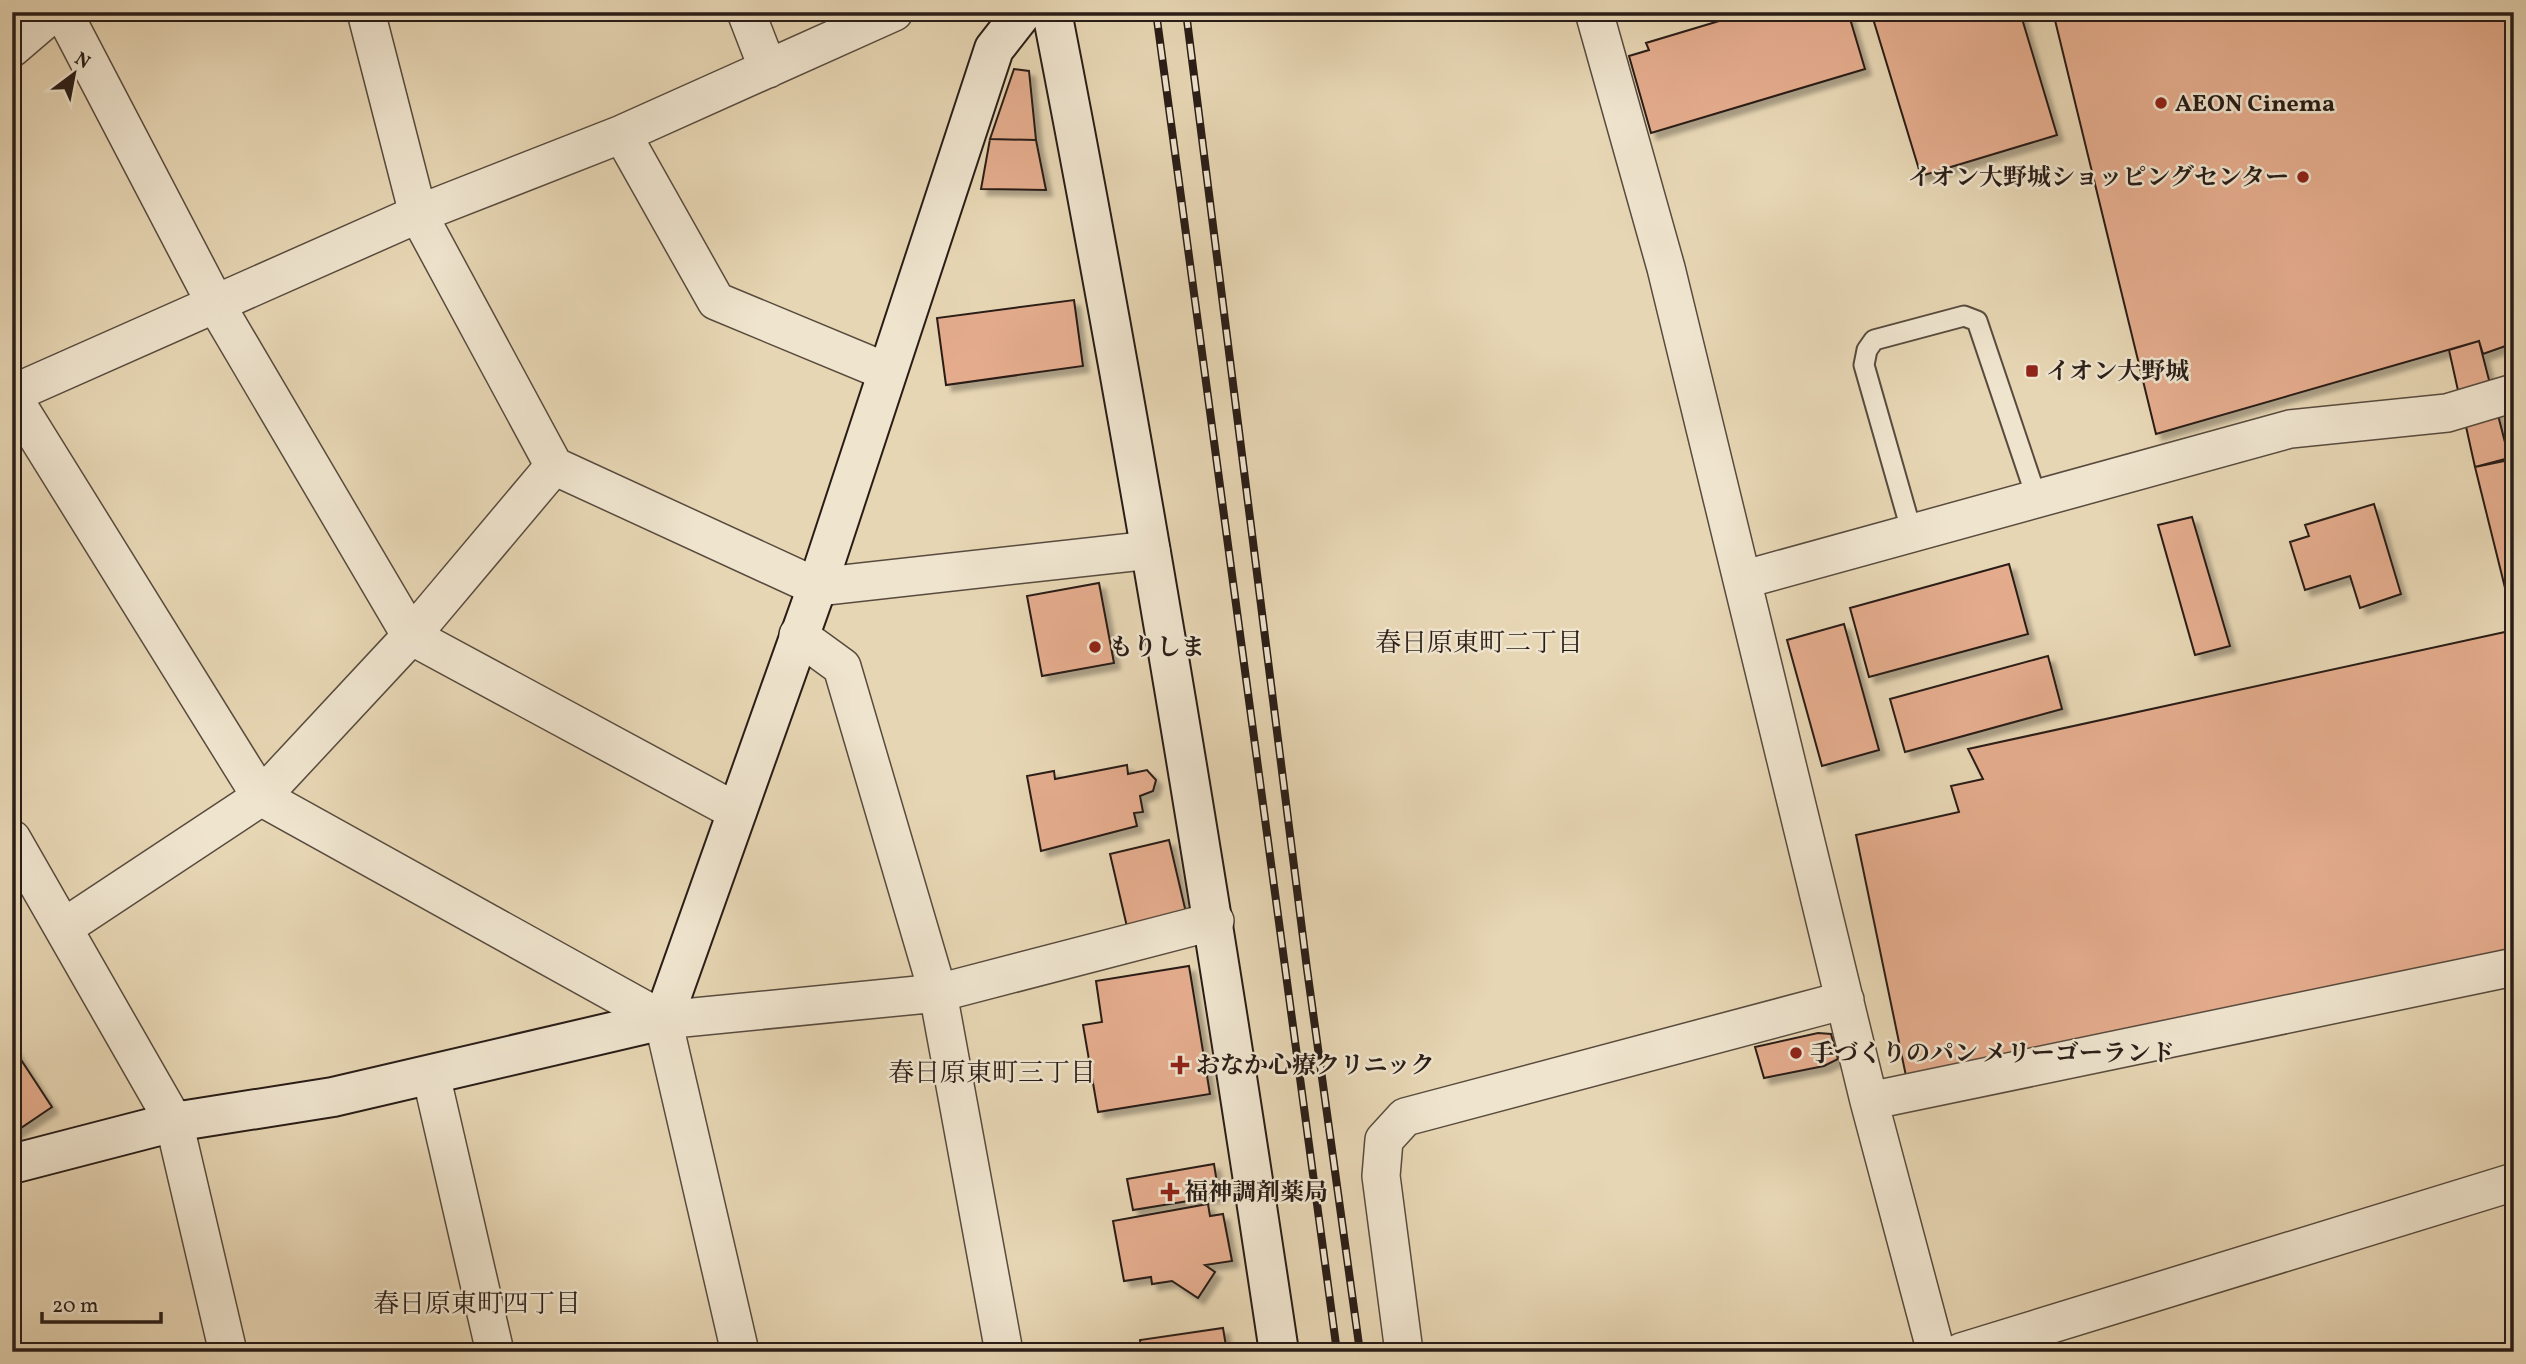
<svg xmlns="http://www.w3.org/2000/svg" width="2526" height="1364" font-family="Vollkorn,'Noto Serif JP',serif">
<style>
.building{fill:#e4ac8d;stroke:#291d17;stroke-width:2;filter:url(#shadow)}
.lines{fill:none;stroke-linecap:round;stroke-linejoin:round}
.lane-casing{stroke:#584b3e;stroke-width:23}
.street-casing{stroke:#584b3e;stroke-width:40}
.secondary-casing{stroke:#291d17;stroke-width:42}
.lane{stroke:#efe4ce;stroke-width:19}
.street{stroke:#efe4ce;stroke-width:37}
.secondary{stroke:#efe4ce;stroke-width:38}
.rail-casing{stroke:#291d17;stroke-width:8}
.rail{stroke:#efe4ce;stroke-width:5;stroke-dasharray:16;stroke-linecap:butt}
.poi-dot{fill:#8f2418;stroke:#efe4ce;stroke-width:2.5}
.labels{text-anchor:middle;stroke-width:5;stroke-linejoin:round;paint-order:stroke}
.poi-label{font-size:24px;font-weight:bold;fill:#291d17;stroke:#efe4ce;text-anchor:start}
.neighbourhood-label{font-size:26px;fill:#291d17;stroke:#efe4ce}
</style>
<defs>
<filter id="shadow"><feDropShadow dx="6" dy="6" stdDeviation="2" flood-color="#0004"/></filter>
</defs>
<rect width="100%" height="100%" fill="#e7d6b4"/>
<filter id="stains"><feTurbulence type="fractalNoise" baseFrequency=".00286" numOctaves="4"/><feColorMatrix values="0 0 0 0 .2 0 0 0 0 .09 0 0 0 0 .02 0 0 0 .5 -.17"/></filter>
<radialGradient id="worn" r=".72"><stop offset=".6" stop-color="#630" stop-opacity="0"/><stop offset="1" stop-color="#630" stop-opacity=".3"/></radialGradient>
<path class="building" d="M1749,12H1848L1865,69L1651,133L1629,56L1649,50L1646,43Z
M1871,12H2020L2057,135L1921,176Z
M2053,12H2514V343L2483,354L2479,341L2156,434Z
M1014,69L1029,71L1036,140L990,139Z
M990,139L1036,140L1046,190L981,189Z
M1074,300L1083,366L946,385L937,318Z
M2479,341L2509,458L2475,467L2449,350Z
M2514,459V624L2475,467Z
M2374,504L2401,594L2360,608L2350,576L2305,590L2290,542L2309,536L2305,525Z
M2192,517L2230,646L2195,655L2158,525Z
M2009,564L2028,634L1869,677L1850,608Z
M1099,583L1114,663L1042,676L1027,596Z
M1844,624L1879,750L1822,766L1787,640Z
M2514,630V951L1906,1076L1856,835L1959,812L1951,786L1983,779L1968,749Z
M2048,656L2062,709L1905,752L1890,699Z
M1127,765L1128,774L1147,770L1156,780L1153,791L1140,796L1143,812L1134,813L1137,826L1041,851L1027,776L1054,771L1055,779Z
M1169,840L1187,917L1128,931L1110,854Z
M1189,966L1210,1094L1098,1112L1083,1025L1102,1022L1096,981Z
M1818,1033L1831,1034L1838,1059L1824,1066L1764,1078L1755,1047Z
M12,1046L52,1107L12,1134Z
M1214,1164L1219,1196L1133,1210L1127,1179Z
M1208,1204L1210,1216L1223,1214L1232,1261L1205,1265L1215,1272L1198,1298L1172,1281L1152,1284L1151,1277L1124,1281L1113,1221Z
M1223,1328L1227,1352H1141L1140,1340Z"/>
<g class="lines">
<g class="lane-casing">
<path id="lane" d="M1912,533L1864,365L1867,350L1874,340L1964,316L1977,321L2037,499"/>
</g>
<g class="street-casing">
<path id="street" d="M63,12L215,303L411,636L737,812
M366,12L418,214L554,466L817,587L1151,550
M746,12L768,69
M1594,12L1666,268L1869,1101L1936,1352
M12,48L54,12
M622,134L716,301L887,372
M12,394L418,214L622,134L894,12
M12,396L261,797L663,1020L938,993L1215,921
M1742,580L2290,429L2447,413L2514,393
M798,635L842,667L938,993L1004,1352
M12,839L174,1122L228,1352
M63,928L261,797L411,636L554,466
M663,1020L740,1352
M431,1075L495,1352
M1869,1101L2514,967
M1404,1352L1381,1176L1384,1140L1405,1117L1845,1000
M1961,1352L2514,1182"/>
</g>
<g class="secondary-casing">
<path id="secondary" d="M1052,12C1139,457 1212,904 1279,1352
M12,1164L174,1122L333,1097L663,1020L817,587L994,49L1023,12"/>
</g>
<use href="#lane" class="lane"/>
<use href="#street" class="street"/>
<use href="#secondary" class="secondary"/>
<g class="rail-casing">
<path id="rail" d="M1156,12L1337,1352
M1186,12L1307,969L1360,1352"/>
</g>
<use href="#rail" class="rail"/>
</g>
<g class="poi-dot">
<circle cx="2161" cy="103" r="7"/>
<circle cx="2303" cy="177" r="7"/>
<rect x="2025" y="364" width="14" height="14" rx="3.5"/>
<circle cx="1095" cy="647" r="7"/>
<circle cx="1796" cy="1053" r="7"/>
<path d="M1176.5 1054.5h7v7h7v7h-7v7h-7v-7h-7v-7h7z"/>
<path d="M1166.5 1181.5h7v7h7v7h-7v7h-7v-7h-7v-7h7z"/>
</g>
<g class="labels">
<g class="poi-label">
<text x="2175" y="111">AEON Cinema</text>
<text x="2289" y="185" text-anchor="end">イオン大野城ショッピングセンター</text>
<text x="2046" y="379">イオン大野城</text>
<text x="1109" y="655">もりしま</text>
<text x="1810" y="1061">手づくりのパン メリーゴーランド</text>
<text x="1196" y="1073">おなか心療クリニック</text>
<text x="1184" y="1200">福神調剤薬局</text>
</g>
<g class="neighbourhood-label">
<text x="1479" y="651">春日原東町二丁目</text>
<text x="992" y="1081">春日原東町三丁目</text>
<text x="477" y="1312">春日原東町四丁目</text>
</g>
</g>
<rect width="2526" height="1364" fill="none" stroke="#e7d6b4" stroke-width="42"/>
<rect x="14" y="14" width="2498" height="1336" fill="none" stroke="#291d17" stroke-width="3.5"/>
<rect x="21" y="21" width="2484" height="1322" fill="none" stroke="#291d17" stroke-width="2"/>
<g transform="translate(74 74) rotate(32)" stroke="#efe4ce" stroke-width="5" paint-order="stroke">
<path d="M0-5L12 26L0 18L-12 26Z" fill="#291d17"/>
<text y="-10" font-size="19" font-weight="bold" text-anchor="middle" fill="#291d17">N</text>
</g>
<path d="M42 1312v10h119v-10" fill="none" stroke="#291d17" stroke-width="3.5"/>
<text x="52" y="1312" font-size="21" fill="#291d17" stroke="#efe4ce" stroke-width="5" paint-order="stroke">20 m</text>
<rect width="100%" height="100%" filter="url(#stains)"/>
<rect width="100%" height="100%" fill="url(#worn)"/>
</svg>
